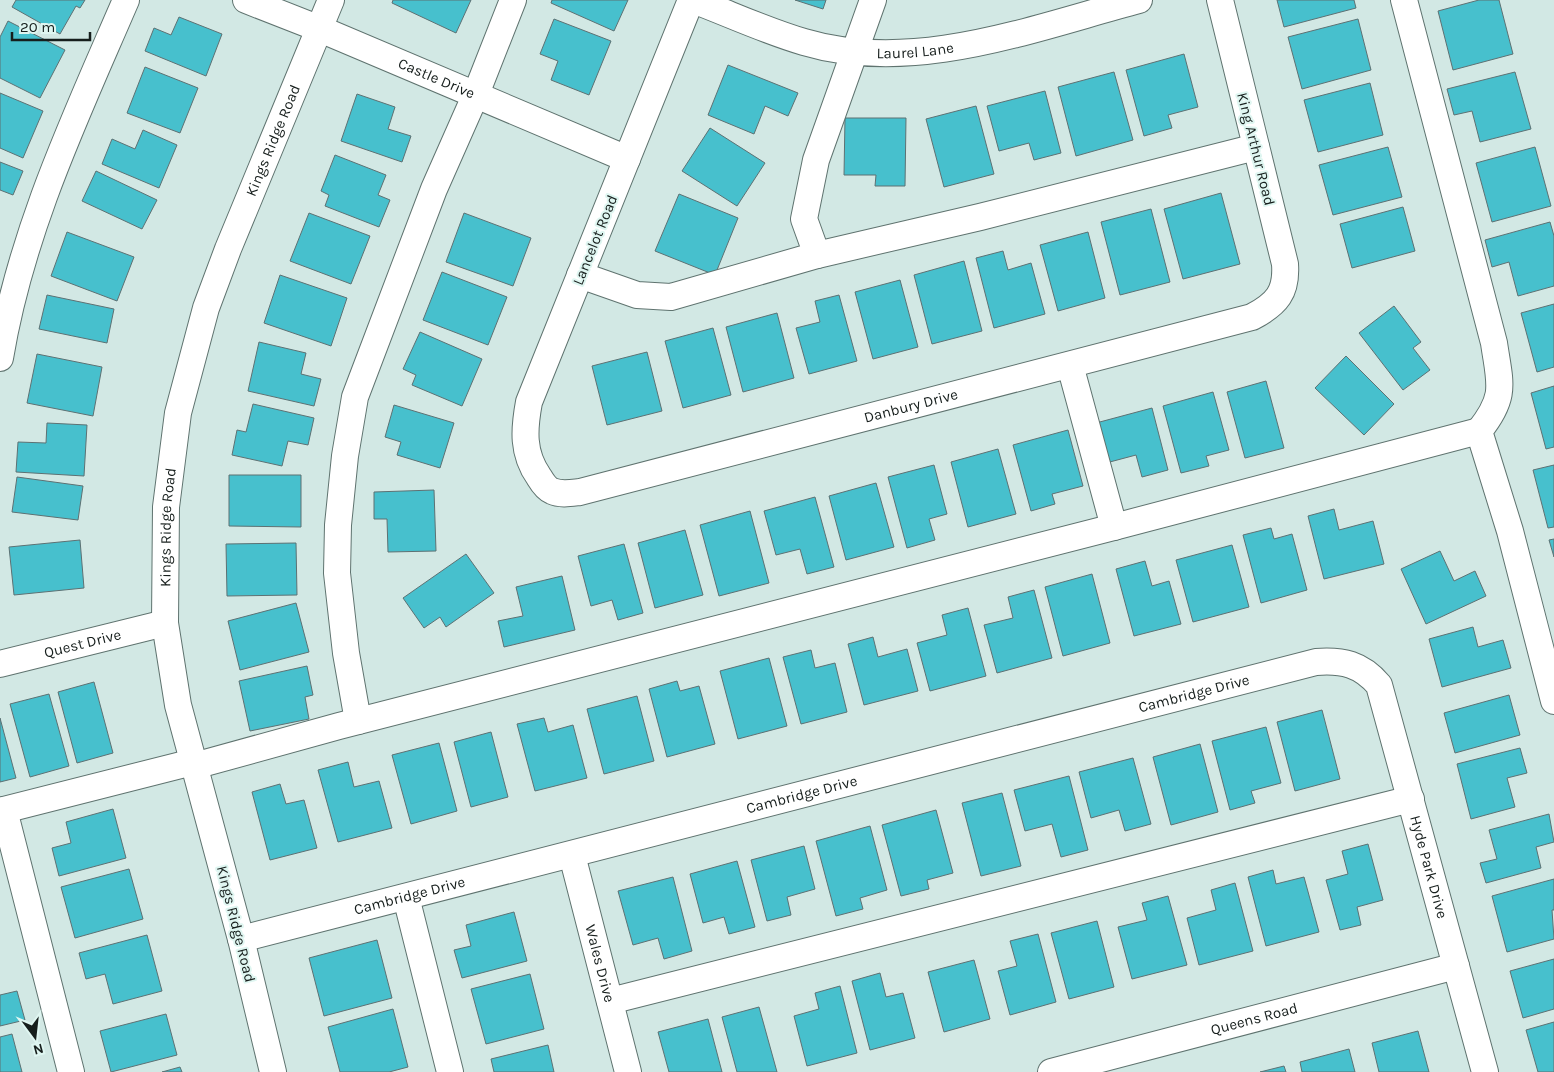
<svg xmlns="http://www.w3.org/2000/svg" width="1554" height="1072" font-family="Karla,sans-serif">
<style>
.building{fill:#47c0cd;stroke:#5d7173}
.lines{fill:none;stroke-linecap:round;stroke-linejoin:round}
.minor-casing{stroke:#5f736f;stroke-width:28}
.minor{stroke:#fff;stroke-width:26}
.labels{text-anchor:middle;stroke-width:4;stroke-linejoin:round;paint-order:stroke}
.street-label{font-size:15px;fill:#161e1c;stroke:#dff6f1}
</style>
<rect width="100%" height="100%" fill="#d2e8e4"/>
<path class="building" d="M16,0H85L80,8L76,6L60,34L12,7Z
M393,0H471L456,33L392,3Z
M552,0H628L614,31L551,3Z
M795,0H826L823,9Z
M1277,0H1354L1356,8L1284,27Z
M1479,0H1499L1513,54L1453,70L1438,11Z
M179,17L222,34L206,76L145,51L154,28L171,35Z
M554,19L611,41L589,95L551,80L558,61L540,54Z
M1358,19L1371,70L1302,89L1288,37Z
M8,21L65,50L40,98L0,78V37Z
M1184,54L1198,107L1168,115L1172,128L1144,136L1126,70Z
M728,65L798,93L788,116L765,106L754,134L708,115Z
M145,67L198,88L180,133L127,113Z
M1114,72L1133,140L1076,156L1058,87Z
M1515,72L1531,129L1480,142L1472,111L1454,115L1447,89Z
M1370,83L1383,135L1318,152L1304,100Z
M1045,91L1061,153L1034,160L1029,143L999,151L987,106Z
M0,93L43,111L23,158L0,148Z
M357,94L395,107L388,129L411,136L402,162L341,141Z
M976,106L994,174L944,187L926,119Z
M845,118H906L905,186H875L876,175H844Z
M710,128L765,163L737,206L682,171Z
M143,130L177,145L159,188L102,164L112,139L135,149Z
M1388,147L1402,197L1333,215L1319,165Z
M1535,147L1551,206L1492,222L1476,163Z
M335,155L386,175L378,195L390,200L379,227L325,206L329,195L321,191Z
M0,162L23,171L13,195L0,190Z
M96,171L157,200L142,229L82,201Z
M1221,193L1240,264L1183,279L1164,209Z
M679,194L738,218L715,275L655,251Z
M1403,207L1415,251L1352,268L1340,224Z
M1151,209L1170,282L1120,295L1101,222Z
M309,213L370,236L351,284L290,261Z
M464,213L531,238L513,286L446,262Z
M1550,222L1554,236V286L1518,296L1509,262L1492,267L1485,240Z
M67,232L134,257L117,301L51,276Z
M1088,232L1105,298L1058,311L1040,245Z
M1003,251L1008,270L1031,263L1045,314L994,328L976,258Z
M964,261L982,331L932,344L914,275Z
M442,272L507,297L488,345L423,320Z
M280,275L347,298L331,346L264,323Z
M900,280L918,347L873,359L855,292Z
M47,295L114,309L107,343L39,329Z
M839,295L857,361L809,374L796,328L820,322L815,301Z
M1554,304V367L1537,372L1521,313Z
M1394,306L1421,342L1413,348L1430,370L1403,390L1359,333Z
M777,313L794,378L743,392L726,327Z
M713,328L731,395L683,408L665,341Z
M420,332L482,359L462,406L412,385L416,375L403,369Z
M259,342L306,353L301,374L321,379L314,406L248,391Z
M647,352L662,411L607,425L592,366Z
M37,354L102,367L93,416L27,403Z
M1346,356L1394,404L1364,435L1315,388Z
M1266,381L1284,448L1245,458L1227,392Z
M1554,386V447L1546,449L1531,393Z
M1213,392L1229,450L1206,456L1209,466L1181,473L1163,406Z
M253,404L314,418L308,445L288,441L282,466L232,455L237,430L246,432Z
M394,405L454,423L440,468L397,455L401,442L385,437Z
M1152,408L1168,470L1142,477L1136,455L1106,463L1096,423Z
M47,423L87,425L84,476L16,472L18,442L46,443Z
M1068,430L1083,486L1052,494L1055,504L1031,511L1013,445Z
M998,449L1016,514L968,527L951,462Z
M934,465L947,514L929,519L935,540L907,548L888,477Z
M1554,465V527L1548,528L1533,470Z
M229,475H301V527L229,526Z
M17,477L83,486L78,520L12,512Z
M876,483L894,547L846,560L829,496Z
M434,490L436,551L388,552L387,519H374V492Z
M815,497L834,567L807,574L800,549L776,555L764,511Z
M1334,509L1339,530L1373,521L1384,564L1324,579L1308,516Z
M750,511L769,583L719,596L700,525Z
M1271,528L1274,539L1292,534L1307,590L1261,603L1243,535Z
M685,530L703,595L655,608L638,543Z
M1554,539V557L1549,540Z
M80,540L84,588L14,595L9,547Z
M296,543L297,595L227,596L226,544Z
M624,544L643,613L618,620L612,600L591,606L578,556Z
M1232,545L1249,607L1193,622L1176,560Z
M1440,551L1454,581L1475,571L1486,596L1426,624L1401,569Z
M466,554L494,593L446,627L440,617L424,628L403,598Z
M1145,561L1152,586L1169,581L1181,624L1134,636L1116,569Z
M1092,574L1110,643L1063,656L1045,587Z
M562,576L575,630L504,647L498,621L523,616L516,587Z
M1034,590L1052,658L997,673L984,625L1013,618L1008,597Z
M296,603L309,652L240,670L228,621Z
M968,608L986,676L930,691L917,643L947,635L942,615Z
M1473,627L1478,647L1503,640L1511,668L1442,687L1429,639Z
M873,637L878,657L907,649L918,691L864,705L848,644Z
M811,650L815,668L835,663L847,712L801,724L783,657Z
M769,658L787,726L738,739L720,671Z
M307,666L313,695L305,697L309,719L250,731L239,681Z
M677,681L680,691L699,686L715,744L667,757L649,689Z
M94,682L113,753L77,763L58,692Z
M49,694L69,766L30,777L10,704Z
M1509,695L1520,735L1455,753L1444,713Z
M637,696L654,761L604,774L587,709Z
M1322,710L1340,779L1295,791L1277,722Z
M0,718L16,778L0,782Z
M544,718L548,732L573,725L587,778L535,791L517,724Z
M1266,727L1281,783L1251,791L1255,803L1230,810L1212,741Z
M491,732L508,797L471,807L454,742Z
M439,743L457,811L411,824L392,755Z
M1200,744L1218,812L1171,825L1153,757Z
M1520,748L1527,773L1507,778L1515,807L1471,819L1457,764Z
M1133,758L1151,824L1125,831L1119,810L1091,818L1079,772Z
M348,762L354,787L379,781L392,828L338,842L318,770Z
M1069,776L1088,850L1061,857L1052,824L1025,831L1014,790Z
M280,784L286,804L304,800L317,848L270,860L252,792Z
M1002,793L1021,866L981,876L962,803Z
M113,809L126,858L59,876L52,848L71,843L66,822Z
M936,810L953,873L927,880L929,889L901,896L882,825Z
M1549,814L1554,842L1536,847L1541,868L1486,883L1480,863L1497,859L1489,830Z
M870,826L887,890L860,898L863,909L836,916L816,841Z
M1368,844L1383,900L1357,907L1361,925L1340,930L1326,880L1348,874L1342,851Z
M804,846L815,889L787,897L791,915L767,921L751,860Z
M737,861L755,927L729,934L724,917L703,923L690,874Z
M129,869L143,919L75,938L61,887Z
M1273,870L1276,884L1304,877L1319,932L1266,946L1248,877Z
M673,877L692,951L664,959L658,938L633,945L618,891Z
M1554,879V910H1552L1554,939L1507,952L1492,896Z
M1235,883L1253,951L1199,965L1187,918L1216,910L1211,890Z
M1168,896L1187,965L1132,979L1118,927L1147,920L1142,903Z
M514,912L527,961L462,978L454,950L471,946L466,925Z
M1097,921L1114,987L1069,999L1051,933Z
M1038,934L1056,1002L1010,1015L998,971L1017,966L1010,941Z
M147,935L162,991L113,1004L105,974L86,979L79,953Z
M377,940L392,998L324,1016L309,958Z
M1554,959V1009L1523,1018L1510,971Z
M974,960L990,1019L944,1032L928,972Z
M880,973L886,997L903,993L915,1038L870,1050L852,981Z
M530,974L544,1029L486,1044L471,989Z
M840,986L857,1053L807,1066L794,1016L819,1009L815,993Z
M17,991L25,1020L0,1026V995Z
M759,1007L777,1072H737L722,1017Z
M393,1009L408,1067L389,1072H340L328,1027Z
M166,1014L177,1055L111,1072L100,1031Z
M708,1019L722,1072H669L658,1032Z
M1554,1022V1072H1538L1526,1030Z
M1418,1031L1429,1072H1379L1372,1043Z
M12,1034L22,1072H0V1037Z
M548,1045L554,1072H494L491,1059Z
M1349,1049L1355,1072H1302L1300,1062Z
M1284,1066L1286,1072H1260Z
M180,1067L182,1072H162Z"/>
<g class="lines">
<g class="minor-casing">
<g id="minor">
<path id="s1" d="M246,0L320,29L627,159"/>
<path id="s2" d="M691,0L529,402C524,429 522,453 539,477C542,482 547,489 552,491C561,495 571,493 580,492L1252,317C1277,304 1287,292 1285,264L1220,0"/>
<path id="s3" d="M693,0C730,14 766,31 804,42C914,75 1033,28 1139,0"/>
<path d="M873,0L816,160L804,219L817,255L980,217L1256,147"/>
<path d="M1404,0L1494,343C1500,384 1507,396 1479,431L1510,531L1554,701"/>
<path d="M580,275L637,295L671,297L817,255"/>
<path d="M0,358C21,231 76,116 126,0"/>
<path d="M1070,365L1114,527"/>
<path id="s4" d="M0,664L165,623"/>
<path d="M358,721L346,653L337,573L338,525L345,456L355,397L434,189L476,94L513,0"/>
<path d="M194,766L339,726L1114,527L1479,431"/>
<path d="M4,810L71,1072"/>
<path d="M0,811L193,762"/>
<path id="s5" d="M572,855L628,1072"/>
<path d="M406,897L450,1072"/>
<path id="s6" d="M241,939L1316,662C1343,660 1361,664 1379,685L1485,1072"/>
<path d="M610,1001L1411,799"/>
<path id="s7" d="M273,1072L241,939L178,705L165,623L166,507L178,413L206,308L228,249L331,0"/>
<path id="s8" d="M1051,1072L1456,966"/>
</g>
</g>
<use href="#minor" class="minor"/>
</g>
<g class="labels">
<g class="street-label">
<text dy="5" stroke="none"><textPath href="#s3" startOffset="231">Laurel Lane</textPath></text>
<text dy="5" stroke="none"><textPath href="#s1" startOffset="206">Castle Drive</textPath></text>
<text dy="5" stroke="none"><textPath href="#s7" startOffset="962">Kings Ridge Road</textPath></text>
<text transform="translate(1256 149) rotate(76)" y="5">King Arthur Road</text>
<text transform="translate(595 240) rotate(-68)" y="5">Lancelot Road</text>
<text dy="5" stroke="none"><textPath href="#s2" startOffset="901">Danbury Drive</textPath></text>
<text dy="5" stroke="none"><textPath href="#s7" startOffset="558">Kings Ridge Road</textPath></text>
<text dy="5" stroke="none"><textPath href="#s4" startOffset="85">Quest Drive</textPath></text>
<text dy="5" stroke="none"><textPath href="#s6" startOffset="984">Cambridge Drive</textPath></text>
<text dy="5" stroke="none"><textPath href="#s6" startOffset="579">Cambridge Drive</textPath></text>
<text dy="5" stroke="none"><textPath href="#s6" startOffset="1369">Hyde Park Drive</textPath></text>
<text dy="5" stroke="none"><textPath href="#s6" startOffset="174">Cambridge Drive</textPath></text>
<text transform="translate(236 924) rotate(76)" y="5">Kings Ridge Road</text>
<text dy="5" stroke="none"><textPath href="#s5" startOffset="112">Wales Drive</textPath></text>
<text dy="5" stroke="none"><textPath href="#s8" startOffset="210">Queens Road</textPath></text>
</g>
</g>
<g transform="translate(35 1037) rotate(165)" stroke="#dff6f1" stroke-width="4" paint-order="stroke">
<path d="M0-4L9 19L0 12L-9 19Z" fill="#161e1c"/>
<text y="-8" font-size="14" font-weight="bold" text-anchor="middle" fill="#161e1c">N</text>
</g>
<path d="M12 32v8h78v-8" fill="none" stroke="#161e1c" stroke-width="2.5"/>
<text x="20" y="32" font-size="15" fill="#161e1c" stroke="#dff6f1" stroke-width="4" paint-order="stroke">20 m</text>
</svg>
